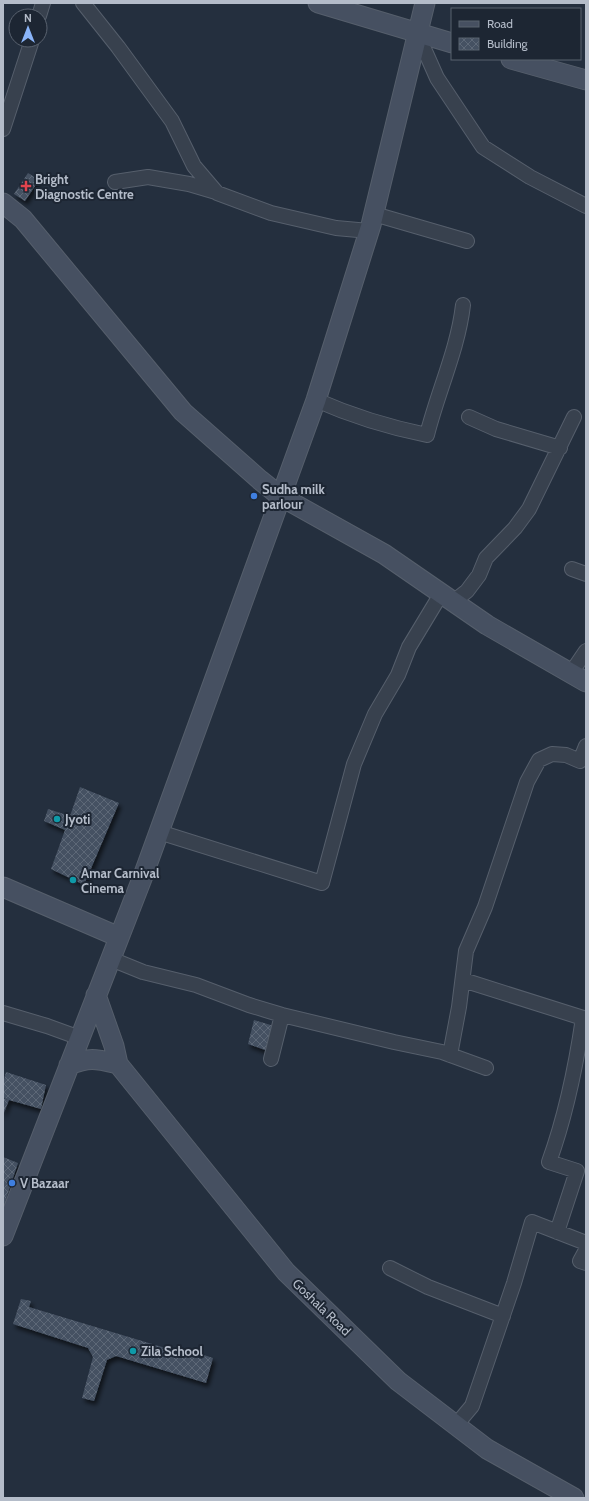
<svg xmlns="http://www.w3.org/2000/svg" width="589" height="1501" font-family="Cabin,sans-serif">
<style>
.building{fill:url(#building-cross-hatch);filter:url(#shadow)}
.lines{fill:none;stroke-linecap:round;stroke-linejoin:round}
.street-casing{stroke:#565f6c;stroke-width:16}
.secondary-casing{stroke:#565f6c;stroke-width:21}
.street{stroke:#38414e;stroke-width:14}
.secondary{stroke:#465061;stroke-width:19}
.health-dot{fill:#e0444e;stroke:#1d2633;stroke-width:1.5}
.shop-dot{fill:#3f7fe0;stroke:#1d2633;stroke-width:1.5}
.culture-dot{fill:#0f9aa8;stroke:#1d2633;stroke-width:1.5}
.labels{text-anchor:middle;stroke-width:4;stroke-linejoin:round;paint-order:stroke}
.poi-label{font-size:13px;font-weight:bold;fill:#b4bcc9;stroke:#1d2633;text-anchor:start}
.street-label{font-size:13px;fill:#b4bcc9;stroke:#1d2633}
</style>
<defs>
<pattern id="building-cross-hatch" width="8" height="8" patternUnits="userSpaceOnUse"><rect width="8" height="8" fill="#455162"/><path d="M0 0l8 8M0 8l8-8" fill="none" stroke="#5d6877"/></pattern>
<filter id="shadow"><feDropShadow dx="2.5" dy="4" stdDeviation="2" flood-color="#0009"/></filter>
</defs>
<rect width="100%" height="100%" fill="#242f3e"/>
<path class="building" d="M28,173L39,180L25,201L14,194Z
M80,787L119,803L84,885L51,869L65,830L44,821L48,809L70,816Z
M254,1020L274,1026L268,1051L248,1044Z
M6,1072L46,1085L41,1109L9,1100L3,1115V1098L8,1100L3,1097V1083Z
M3,1157L18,1163L3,1208Z
M21,1299L31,1301L29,1307L202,1359L204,1355L213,1358L206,1383L116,1356L107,1360L94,1401L82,1398L93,1357L88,1348L13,1324Z"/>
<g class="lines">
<g class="street-casing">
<path id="street" d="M83,3L118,47L172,121L194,166L217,193L271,213L336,228L369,231
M39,16L43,3
M417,33L437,78L483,147L530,177L586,206
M3,129L32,40
M115,182L148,177L189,184L216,192
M374,214L467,241
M316,400C352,416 388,427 427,435C438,391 458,349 463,305
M469,417L496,429L560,448
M572,569L586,574
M453,602L467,591L479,575L486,558L515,528L529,509L574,417
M571,673L586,651
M159,832L322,883L354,764L375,714L398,675L409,647L441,594
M111,959L143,972L196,985L249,1005L282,1015L394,1042L442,1052L486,1068
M463,980L583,1018C576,1066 566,1115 549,1162L577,1171L557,1232
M3,1013L47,1026L80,1038
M450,1055L459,1007L466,951L485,907L527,782L539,760L552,754L566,755L580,761L586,746
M271,1059L282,1015
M586,1250L580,1261L586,1263
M390,1268L428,1287L503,1316
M456,1425L472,1406L514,1283L532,1222L586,1243"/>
</g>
<g class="secondary-casing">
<path id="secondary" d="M318,3L452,43
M511,59L586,80
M3,203L23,219L183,412L260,480L280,496L384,554L487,625L586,682
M3,887L119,937
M96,995L114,1046L118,1064L286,1272L398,1381L487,1449L574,1498
M69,1065C90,1057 96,1059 118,1064
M3,1236L143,876L316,400L371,225L425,3"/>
</g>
<use href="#street" class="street"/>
<use href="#secondary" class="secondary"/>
</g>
<path class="health-dot" d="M24 180h4v4h4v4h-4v4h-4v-4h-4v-4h4z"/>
<g class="shop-dot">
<circle cx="254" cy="496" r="4"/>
<circle cx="12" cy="1183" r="4"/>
</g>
<g class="culture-dot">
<circle cx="57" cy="819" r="4"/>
<circle cx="73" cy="880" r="4"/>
<circle cx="133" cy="1351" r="4"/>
</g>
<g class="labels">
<g class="poi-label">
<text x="35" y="184">Bright<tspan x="35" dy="15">Diagnostic Centre</tspan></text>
<text x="262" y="494">Sudha milk<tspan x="262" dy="15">parlour</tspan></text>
<text x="65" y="824">Jyoti</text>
<text x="81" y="878">Amar Carnival<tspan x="81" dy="15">Cinema</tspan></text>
<text x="20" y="1188">V Bazaar</text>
<text x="141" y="1356">Zila School</text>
</g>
<g class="street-label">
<text transform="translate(322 1307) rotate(44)" y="5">Goshala Road</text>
</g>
</g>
<rect width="589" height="1501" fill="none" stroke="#b4bcc9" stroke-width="8"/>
<rect x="451" y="8" width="130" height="52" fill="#1d2633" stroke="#59626f"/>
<rect x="459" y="21" width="20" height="6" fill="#465061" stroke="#59626f"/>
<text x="487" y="28" font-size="12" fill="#b4bcc9">Road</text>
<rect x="459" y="38" width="20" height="12" fill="url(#building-cross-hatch)" stroke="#59626f"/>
<text x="487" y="48" font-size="12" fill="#b4bcc9">Building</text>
<g transform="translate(28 28)"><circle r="19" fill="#1d2633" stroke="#59626f"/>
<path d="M0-3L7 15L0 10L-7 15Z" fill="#8ab4f8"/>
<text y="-6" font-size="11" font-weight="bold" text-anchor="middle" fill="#b4bcc9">N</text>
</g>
</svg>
